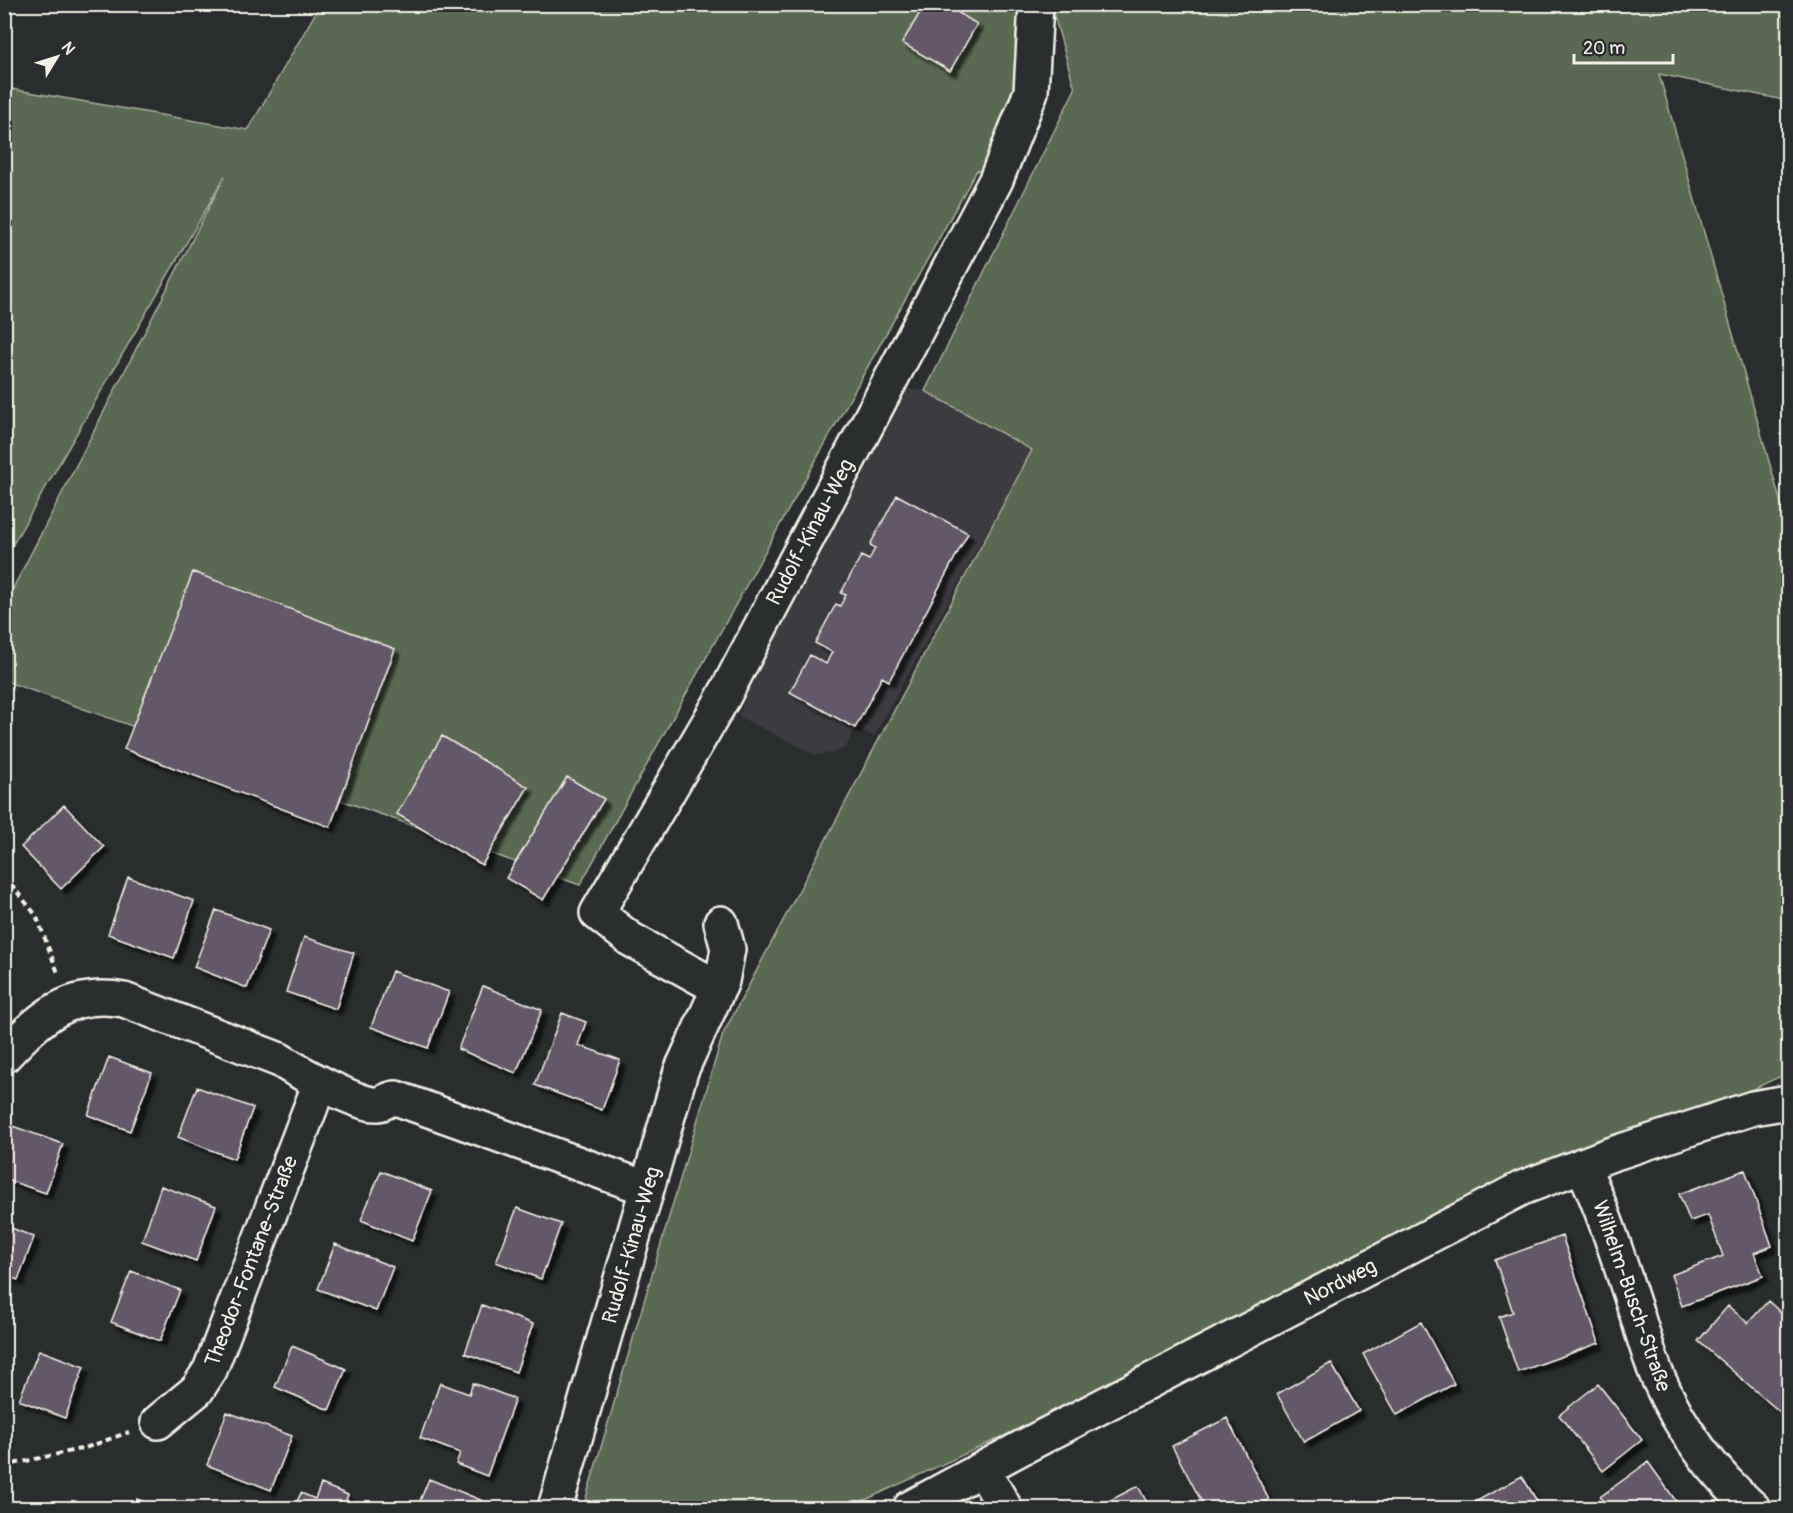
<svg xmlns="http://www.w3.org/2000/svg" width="1793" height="1513" font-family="Pangolin,sans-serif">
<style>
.built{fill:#3b3a3f}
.green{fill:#5a6951;stroke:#a7ad9c;stroke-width:1.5}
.building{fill:#635867;stroke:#f4f1e8;stroke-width:1.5;filter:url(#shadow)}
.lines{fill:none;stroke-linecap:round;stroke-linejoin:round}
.minor-casing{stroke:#f4f1e8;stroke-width:38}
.path{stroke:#f4f1e8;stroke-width:4;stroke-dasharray:6 4.5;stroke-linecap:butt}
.minor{stroke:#2a2d2e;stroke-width:33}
.labels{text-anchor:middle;stroke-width:4.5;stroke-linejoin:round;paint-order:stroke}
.street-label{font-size:21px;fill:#f4f1e8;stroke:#2a2d2e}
</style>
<defs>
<filter id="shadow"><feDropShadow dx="5.5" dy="5.5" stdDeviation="1.5" flood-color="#0009"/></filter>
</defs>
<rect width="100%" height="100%" fill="#2a2d2e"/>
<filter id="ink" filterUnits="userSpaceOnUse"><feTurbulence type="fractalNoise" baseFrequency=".0167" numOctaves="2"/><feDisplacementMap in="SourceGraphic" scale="12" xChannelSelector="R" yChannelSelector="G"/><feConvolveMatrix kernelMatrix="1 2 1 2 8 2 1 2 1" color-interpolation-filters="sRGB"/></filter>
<g filter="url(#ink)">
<path class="built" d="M904,389L925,391L1032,450L874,736L855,728L846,748L833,753L815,755L738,716L793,583Z"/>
<path class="green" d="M320,5H1030L1031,92L996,180L977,170L580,885L5,681V604L225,176L5,558V88L248,130Z
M1051,5H1788V101L1659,74L1788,528V1080L1781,1076L848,1508H583L723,1034L1032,450L925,391L1075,89Z"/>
<path class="building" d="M925,4H944L977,24L950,71L902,43Z
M897,495L968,533L889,681L882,677L855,728L790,692L810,655L826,664L832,652L815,643L836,604L840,606L846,595L841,593L861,556L869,560L875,548L870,545Z
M193,572L395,649L330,827L124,749Z
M442,736L528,787L482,865L397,814Z
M567,777L604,799L543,900L506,878Z
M64,805L104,847L61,889L21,847Z
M128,877L194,901L174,958L108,934Z
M216,910L269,930L247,988L194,967Z
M304,937L354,953L336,1009L286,992Z
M392,971L449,992L428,1048L371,1027Z
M483,986L542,1010L516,1073L458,1049Z
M562,1013L586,1022L578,1045L620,1060L602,1110L535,1085Z
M109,1057L152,1073L130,1131L88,1115Z
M197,1087L253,1108L234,1159L178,1137Z
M4,1123L63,1144L46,1193L4,1179Z
M1745,1170L1772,1246L1754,1253L1763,1276L1682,1306L1671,1275L1723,1256L1708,1215L1690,1221L1679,1194Z
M381,1171L432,1191L412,1241L361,1220Z
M161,1186L216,1206L196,1261L142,1241Z
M517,1208L561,1224L541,1279L496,1262Z
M4,1225L34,1237L18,1280L4,1275Z
M1562,1236L1599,1343L1518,1372L1499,1317L1513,1312L1495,1260Z
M335,1244L393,1267L376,1311L318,1289Z
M131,1271L180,1290L160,1341L111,1322Z
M1768,1301L1788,1319V1402L1780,1412L1698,1341L1728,1306L1748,1323Z
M482,1305L533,1324L516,1372L465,1353Z
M1421,1322L1454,1384L1397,1415L1363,1354Z
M292,1346L346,1369L329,1410L275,1387Z
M39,1350L84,1367L65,1418L19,1400Z
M1331,1363L1359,1411L1304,1442L1277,1394Z
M440,1383L469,1394L473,1383L515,1399L487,1476L456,1464L460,1453L420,1438Z
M1598,1384L1642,1440L1603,1471L1559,1415Z
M227,1412L292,1436L271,1490L207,1465Z
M1227,1418L1269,1500L1252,1508H1205L1172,1446Z
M1648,1462L1681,1508H1608L1600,1497Z
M1522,1476L1541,1508H1478L1475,1502Z
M429,1479L483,1501L480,1508H417Z
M321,1484L348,1495L343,1508H294L301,1493L315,1499Z
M1138,1486L1150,1508H1095Z
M137,1499L159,1508H133Z"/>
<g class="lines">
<g class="minor-casing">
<path id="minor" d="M720,986L708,982L630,939L597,913L723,698L996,180L1031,92L1036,4
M4,1056C40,1018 68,990 124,1000L280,1060C297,1071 361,1107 378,1104C385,1103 389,1098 396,1098L646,1188
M1582,1165C1605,1213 1620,1264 1637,1315C1644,1337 1650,1360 1659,1380C1680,1428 1714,1474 1753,1508
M158,1422L197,1390L210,1370L320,1083
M983,1470L1005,1508
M555,1508L681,1071L722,981L728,949L721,923
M910,1508L1021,1448L1522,1188L1609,1155L1753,1108L1788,1102"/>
</g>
<path class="path" d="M4,876L36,915L58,973
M4,1466L85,1448L129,1432"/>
<use href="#minor" class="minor"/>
</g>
</g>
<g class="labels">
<g class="street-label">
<text transform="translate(810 532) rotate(-62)" y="7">Rudolf-Kinau-Weg</text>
<text transform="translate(631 1245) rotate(-74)" y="7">Rudolf-Kinau-Weg</text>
<text transform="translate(251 1261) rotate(-69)" y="7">Theodor-Fontane-Straße</text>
<text transform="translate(1340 1282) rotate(-27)" y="7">Nordweg</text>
<text transform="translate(1632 1296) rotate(71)" y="7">Wilhelm-Busch-Straße</text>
</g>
</g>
<rect width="1793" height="1513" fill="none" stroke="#2a2d2e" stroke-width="24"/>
<rect x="12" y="12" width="1769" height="1489" fill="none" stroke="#f4f1e8" stroke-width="2" filter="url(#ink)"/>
<g transform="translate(57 57) rotate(52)" stroke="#2a2d2e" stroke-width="4.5" paint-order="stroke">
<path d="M0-4.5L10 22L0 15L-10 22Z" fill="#f4f1e8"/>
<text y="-9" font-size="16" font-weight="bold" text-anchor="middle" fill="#f4f1e8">N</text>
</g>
<path d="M1574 54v9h99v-9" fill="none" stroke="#f4f1e8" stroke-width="3"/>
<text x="1583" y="54" font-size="18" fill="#f4f1e8" stroke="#2a2d2e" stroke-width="4.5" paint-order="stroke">20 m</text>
</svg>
